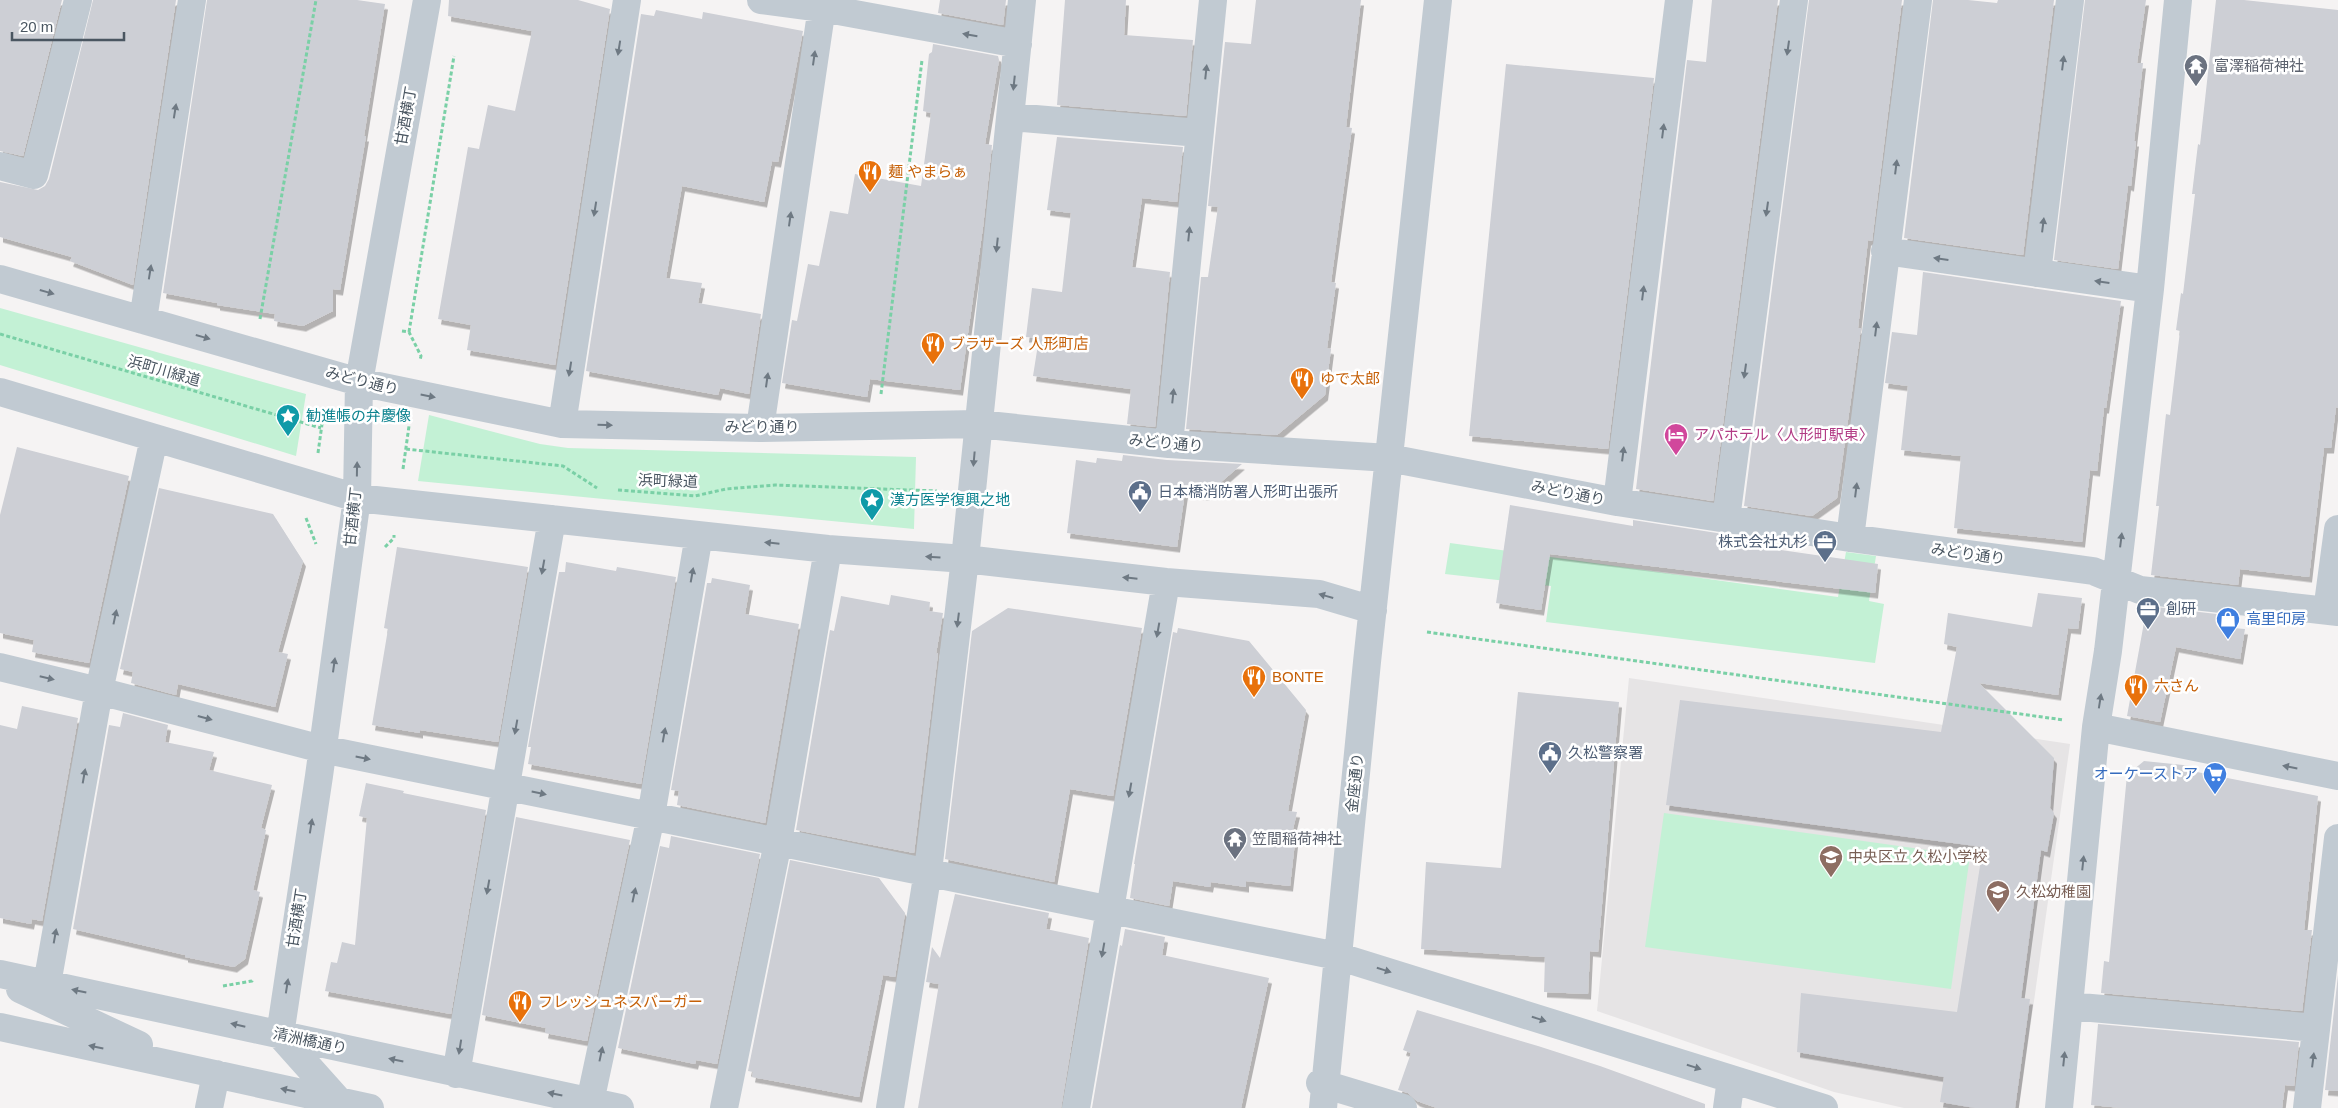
<svg xmlns="http://www.w3.org/2000/svg" width="2338" height="1108" font-family="Helvetica,'Noto Sans JP',sans-serif">
<style>
.education{fill:#e6e4e5}
.green{fill:#c3f1d5}
.building{fill:#cdcfd5;filter:url(#shadow)}
.lines{fill:none;stroke-linecap:round;stroke-linejoin:round}
.path{stroke:#7ad0a6;stroke-width:3;stroke-dasharray:4 2.5;stroke-linecap:butt}
.minor{stroke:#c1cad2;stroke-width:28}
.oneway{fill:#6e7983}
.labels{text-anchor:middle;stroke-width:5;stroke-linejoin:round;paint-order:stroke}
.worship-label{font-size:15px;fill:#5b616d;stroke:#fff;text-anchor:start}
.street-label{font-size:15px;fill:#4a5661;stroke:#fff}
.food-label{font-size:15px;fill:#c56008;stroke:#fff;text-anchor:start}
.culture-label{font-size:15px;fill:#0d838f;stroke:#fff;text-anchor:start}
.hotel-label{font-size:15px;fill:#b23c85;stroke:#fff;text-anchor:start}
.service-label{font-size:15px;fill:#4e5e75;stroke:#fff;text-anchor:start}
.shop-label{font-size:15px;fill:#366cbe;stroke:#fff;text-anchor:start}
.education-label{font-size:15px;fill:#785e54;stroke:#fff;text-anchor:start}
</style>
<defs>
<filter id="shadow"><feDropShadow dx="3" dy="5.5" stdDeviation="0" flood-color="#0004"/></filter>
</defs>
<rect width="100%" height="100%" fill="#f5f3f3"/>
<path class="education" d="M1629,678L2070,744L2019,1108H1904L1834,1092L1597,1011Z"/>
<path class="green" d="M0,308L306,394L296,456L0,365Z
M429,415L540,444L568,448L916,457L914,529L418,481Z
M1450,543L1838,597L1846,552L1876,556L1869,601L1884,604L1875,663L1546,622L1551,586L1445,574Z
M1664,813L1970,856L1951,989L1645,947Z"/>
<path class="building" d="M0,0H62L23,156L0,151Z
M93,0H176L133,285L70,261L72,257L0,237V182L38,190L45,186L49,179Z
M207,0H357L385,4L364,136H366L340,290L333,289V311L303,326L274,321L275,314L217,305V303L163,293Z
M449,0H578L610,9L555,365L467,350L471,325L438,319L468,147L479,149L488,105L515,111L532,31L448,16Z
M940,0H1006L1003,25L938,13Z
M1065,0H1126L1124,35L1193,40L1186,116L1057,105Z
M1256,0H1361L1346,127L1352,128L1331,282L1336,283L1327,348L1331,349L1325,395L1277,435L1186,429L1201,277H1208L1218,207L1208,206L1225,42L1251,44Z
M1712,0H1778L1713,501L1636,489L1687,60L1706,62Z
M1809,0H1902L1872,241L1868,240L1858,328H1861L1837,498L1812,516L1744,506Z
M1933,0H1968L1997,3L1998,0H2054L2023,255L1904,238Z
M2085,0H2146L2137,63H2143L2134,141H2136L2131,186L2128,185L2118,269L2054,260Z
M2216,0H2244L2338,10V408L2336,407L2331,448H2324L2309,577L2240,569L2238,585L2151,575L2159,506H2156L2166,414L2170,415L2180,331L2176,330L2181,293L2183,294L2195,194H2192L2198,144L2200,145Z
M656,10L702,19L703,12L803,31L778,162L772,161L764,202L682,186L666,278L702,283L698,303L761,314L749,394L720,388L718,395L586,371L641,14L654,16Z
M933,44L998,56L999,60L985,144L992,145L983,227L960,390L870,379L867,397L782,383L792,320L797,321L808,264L819,266L830,211L848,214L855,174L921,186L931,113L923,111L929,54L932,52Z
M1506,64L1654,78L1608,449L1469,436Z
M1057,137L1183,147L1177,202L1142,198L1132,267L1170,272L1155,427L1127,424L1131,389L1033,376L1039,338L1026,337L1032,288L1062,292L1071,213L1047,210Z
M1923,272L2121,301L2106,408H2104L2097,471L2090,470L2082,542L1954,528L1961,456L1901,450L1908,386L1885,383L1892,332L1917,335Z
M17,447L129,476L89,663L32,652L34,640L0,633V515Z
M1123,455L1167,460L1242,464L1206,495L1185,492L1177,547L1067,533L1076,460L1096,463L1097,458L1122,461Z
M159,488L273,514L303,561L278,652L288,654L275,707L178,684L176,695L131,683L133,672L120,669Z
M1510,505L1633,526V520L1775,542L1767,548L1878,564L1875,593L1550,554L1541,610L1496,603Z
M397,547L528,567L498,742L420,730V733L372,725L388,629L384,628Z
M566,562L616,571L617,567L676,577L641,784L528,764L531,747H528L559,572H565Z
M712,578L750,585L745,614L799,624L765,823L677,805L679,791L671,790L707,583H711Z
M2038,593L2082,598L2078,629L2068,628L2058,695L1979,683L2054,758L2050,808L2054,813L2047,852L2041,850L2021,998L2030,999L2015,1108H1975L1940,1102L1944,1077L1797,1052L1801,993L1957,1012L1983,847L1666,805L1680,700L1941,732L1957,647L1944,644L1948,613L2032,627Z
M891,595L930,602L929,611L943,613L936,654L938,653L914,853L796,830L830,630L834,631L841,596L889,605Z
M2147,606L2234,616L2233,628L2245,629L2240,659L2176,647L2160,722L2127,716Z
M1008,608L1142,628L1113,796L1070,789L1054,882L945,859L972,631Z
M1178,628L1249,641L1306,710L1288,811L1297,812L1292,833H1296L1290,886L1246,881V887L1211,882L1210,887L1173,881L1169,906L1130,898L1135,864H1134L1173,632L1177,633Z
M1518,692L1619,702L1598,952L1590,951L1588,994L1544,992L1545,957L1421,949L1426,862L1501,868Z
M22,706L78,718L42,921L32,919L31,924L0,918V725L17,729Z
M123,713L168,725L165,742L214,752L209,770L272,785L261,828L266,830L253,890L260,892L245,959L234,967L185,957V955L73,929L109,725L120,727Z
M2144,761L2193,766L2192,771L2318,796L2304,930H2312L2302,1011L2101,993L2104,961L2109,962L2127,775Z
M366,783L404,791L403,793L486,810L451,1014L325,991L331,962L337,963L342,942L355,945L367,818L359,816Z
M516,817L630,840L587,1041L545,1033L546,1028L482,1015Z
M671,836L760,854L717,1064L696,1060L695,1064L618,1048L660,846L669,848Z
M790,860L879,878L905,913L895,977L883,975L859,1097L752,1077L753,1072L748,1071Z
M955,894L1049,913L1046,929L1089,938L1061,1108H918L939,984L926,982L932,947L940,958Z
M1125,929L1165,937L1162,955L1269,978L1241,1108H1092L1120,945L1122,946Z
M2338,975V1091L2325,1090Z
M1417,1010L1538,1046L1600,1066L1705,1104V1108H1437L1417,1101L1408,1093L1398,1090L1411,1053L1403,1050Z
M2098,1024L2299,1042L2294,1086L2285,1085L2282,1108H2122L2091,1105Z"/>
<g class="lines">
<path class="path" d="M260,319L316,0
M402,331L409,332L421,356L420,360
M409,332L454,56
M0,334L321,428
M881,394L922,60
M406,449L563,466L597,488
M318,453L323,417
M403,469L409,426
M618,490L695,496L726,489L775,485L937,491
M306,518L316,544
M385,547L394,538V535
M1427,632L2064,720
M223,986L252,981L253,978"/>
<path class="minor" d="M761,0L822,8L1018,44
M1011,117L1199,133
M0,166L34,175L78,0
M1885,251L2150,289
M2037,273L2070,0
M0,279L359,382L562,424L760,428L978,424L1169,444L1389,458L1617,502L1850,538L2093,571L2140,590L2338,612
M143,320L192,0
M0,392L357,498L828,549L965,559L1166,582L1319,594L1373,610
M562,424L627,0
M760,428L823,0
M1169,444L1213,0
M1617,502L1679,0
M1726,519L1794,0
M1850,538L1918,0
M2327,611L2338,529
M0,667L99,691L322,749L1337,956L1824,1108
M2096,727L2338,776
M0,974L620,1108
M47,984L99,691L154,438
M20,989L139,1045
M2069,1006L2316,1028
M0,1027L370,1108
M456,1074L552,519
M1320,1083L1403,1108
M590,1102L651,816L699,535
M209,1108L216,1074
M337,1108L339,1101L280,1035L319,776L357,498L359,382L427,0
M724,1108L778,842L828,549
M890,1108L928,871L965,559L1022,0
M1076,1108L1166,582
M1323,1108L1367,662L1438,0
M1727,1108L1731,1079
M2059,1108L2096,727L2108,651L2150,289L2178,0
M2307,1108L2338,838"/>
</g>
<defs><path id="oneway-solid" d="M-6-.8H1V-3.2L6.5 0L1 3.2V.8H-6Z" transform="scale(1.25)"/></defs>
<g class="oneway">
<use href="#oneway-solid" transform="translate(970 35) rotate(-170)"/>
<use href="#oneway-solid" transform="translate(619 48) rotate(99)"/>
<use href="#oneway-solid" transform="translate(1788 48) rotate(98)"/>
<use href="#oneway-solid" transform="translate(814 58) rotate(-82)"/>
<use href="#oneway-solid" transform="translate(2063 63) rotate(-83)"/>
<use href="#oneway-solid" transform="translate(1206 72) rotate(-84)"/>
<use href="#oneway-solid" transform="translate(1014 83) rotate(96)"/>
<use href="#oneway-solid" transform="translate(175 111) rotate(-81)"/>
<use href="#oneway-solid" transform="translate(1663 131) rotate(-83)"/>
<use href="#oneway-solid" transform="translate(1896 167) rotate(-83)"/>
<use href="#oneway-solid" transform="translate(595 209) rotate(99)"/>
<use href="#oneway-solid" transform="translate(1767 209) rotate(98)"/>
<use href="#oneway-solid" transform="translate(790 219) rotate(-82)"/>
<use href="#oneway-solid" transform="translate(2043 225) rotate(-83)"/>
<use href="#oneway-solid" transform="translate(1189 234) rotate(-84)"/>
<use href="#oneway-solid" transform="translate(997 245) rotate(96)"/>
<use href="#oneway-solid" transform="translate(1941 259) rotate(-172)"/>
<use href="#oneway-solid" transform="translate(150 272) rotate(-81)"/>
<use href="#oneway-solid" transform="translate(2102 282) rotate(-172)"/>
<use href="#oneway-solid" transform="translate(47 292) rotate(16)"/>
<use href="#oneway-solid" transform="translate(1643 293) rotate(-83)"/>
<use href="#oneway-solid" transform="translate(1876 329) rotate(-83)"/>
<use href="#oneway-solid" transform="translate(203 337) rotate(16)"/>
<use href="#oneway-solid" transform="translate(570 369) rotate(99)"/>
<use href="#oneway-solid" transform="translate(1745 371) rotate(98)"/>
<use href="#oneway-solid" transform="translate(767 380) rotate(-82)"/>
<use href="#oneway-solid" transform="translate(428 396) rotate(11)"/>
<use href="#oneway-solid" transform="translate(1173 396) rotate(-84)"/>
<use href="#oneway-solid" transform="translate(605 425) rotate(1)"/>
<use href="#oneway-solid" transform="translate(1623 454) rotate(-83)"/>
<use href="#oneway-solid" transform="translate(974 459) rotate(95)"/>
<use href="#oneway-solid" transform="translate(357 469) rotate(-89)"/>
<use href="#oneway-solid" transform="translate(1856 490) rotate(-83)"/>
<use href="#oneway-solid" transform="translate(2121 540) rotate(-83)"/>
<use href="#oneway-solid" transform="translate(772 543) rotate(-174)"/>
<use href="#oneway-solid" transform="translate(933 557) rotate(-176)"/>
<use href="#oneway-solid" transform="translate(543 567) rotate(100)"/>
<use href="#oneway-solid" transform="translate(692 575) rotate(-80)"/>
<use href="#oneway-solid" transform="translate(1130 578) rotate(-174)"/>
<use href="#oneway-solid" transform="translate(1326 596) rotate(-164)"/>
<use href="#oneway-solid" transform="translate(115 617) rotate(-78)"/>
<use href="#oneway-solid" transform="translate(958 620) rotate(97)"/>
<use href="#oneway-solid" transform="translate(1158 630) rotate(100)"/>
<use href="#oneway-solid" transform="translate(334 665) rotate(-82)"/>
<use href="#oneway-solid" transform="translate(47 678) rotate(13)"/>
<use href="#oneway-solid" transform="translate(2100 701) rotate(-81)"/>
<use href="#oneway-solid" transform="translate(205 718) rotate(15)"/>
<use href="#oneway-solid" transform="translate(516 727) rotate(100)"/>
<use href="#oneway-solid" transform="translate(664 735) rotate(-80)"/>
<use href="#oneway-solid" transform="translate(363 758) rotate(11)"/>
<use href="#oneway-solid" transform="translate(2290 767) rotate(-169)"/>
<use href="#oneway-solid" transform="translate(84 776) rotate(-80)"/>
<use href="#oneway-solid" transform="translate(1130 790) rotate(100)"/>
<use href="#oneway-solid" transform="translate(539 793) rotate(12)"/>
<use href="#oneway-solid" transform="translate(311 826) rotate(-81)"/>
<use href="#oneway-solid" transform="translate(2083 863) rotate(-84)"/>
<use href="#oneway-solid" transform="translate(488 887) rotate(100)"/>
<use href="#oneway-solid" transform="translate(634 895) rotate(-78)"/>
<use href="#oneway-solid" transform="translate(55 936) rotate(-80)"/>
<use href="#oneway-solid" transform="translate(1103 950) rotate(100)"/>
<use href="#oneway-solid" transform="translate(1384 970) rotate(17)"/>
<use href="#oneway-solid" transform="translate(287 986) rotate(-81)"/>
<use href="#oneway-solid" transform="translate(79 991) rotate(-168)"/>
<use href="#oneway-solid" transform="translate(1539 1019) rotate(17)"/>
<use href="#oneway-solid" transform="translate(238 1025) rotate(-167)"/>
<use href="#oneway-solid" transform="translate(96 1047) rotate(-168)"/>
<use href="#oneway-solid" transform="translate(460 1047) rotate(99)"/>
<use href="#oneway-solid" transform="translate(601 1054) rotate(-78)"/>
<use href="#oneway-solid" transform="translate(2064 1059) rotate(-84)"/>
<use href="#oneway-solid" transform="translate(396 1060) rotate(-168)"/>
<use href="#oneway-solid" transform="translate(2313 1060) rotate(-83)"/>
<use href="#oneway-solid" transform="translate(1694 1067) rotate(17)"/>
<use href="#oneway-solid" transform="translate(288 1090) rotate(-168)"/>
<use href="#oneway-solid" transform="translate(555 1094) rotate(-168)"/>
</g>
<defs>
<g id="temple-pin" transform="scale(1.25)"><path d="M0 17L-7.5 6A9.5 9.5 0 1 1 7.5 6Z" fill="#6b7280" stroke="#fff"/><path d="M0-6L5-2H3V0L6.5 2.5H4V6H1.5V3h-3V6H-4V2.5H-6.5L-3 0V-2H-5Z" fill="#fff"/></g>
<g id="restaurant-pin" transform="scale(1.25)"><path d="M0 17L-7.5 6A9.5 9.5 0 1 1 7.5 6Z" fill="#e8710a" stroke="#fff"/><path d="M-5-6h1v4h1v-4h1v4h1v-4h1v5L-1.5 .5V6h-2V.5L-5-1ZM5-6V6H3V1.5H1.5Q1.5-4 5-6Z" fill="#fff"/></g>
<g id="sight-pin" transform="scale(1.25)"><path d="M0 17L-7.5 6A9.5 9.5 0 1 1 7.5 6Z" fill="#0f9aa8" stroke="#fff"/><path d="M0-6L1.8-2.2L6-1.7L2.9 1.2L3.7 5.4L0 3.3L-3.7 5.4L-2.9 1.2L-6-1.7L-1.8-2.2Z" fill="#fff"/></g>
<g id="hotel-pin" transform="scale(1.25)"><path d="M0 17L-7.5 6A9.5 9.5 0 1 1 7.5 6Z" fill="#d1479c" stroke="#fff"/><path d="M-6-4.5h1.5V1H6V5H4.5V3h-9V5H-6ZM-4 0a1.8 1.8 0 1 1 3.6 0ZM.5 0V-2.5h3Q6-2.5 6 0Z" fill="#fff"/></g>
<g id="civic-pin" transform="scale(1.25)"><path d="M0 17L-7.5 6A9.5 9.5 0 1 1 7.5 6Z" fill="#5c6f8a" stroke="#fff"/><path d="M-.6-6.5H3V-4.5H.6V-3L4-1V1h2V6H-6V1h2V-1L-.6-3ZM-1.2 2.5V6h2.4V2.5Z" fill="#fff"/></g>
<g id="office-pin" transform="scale(1.25)"><path d="M0 17L-7.5 6A9.5 9.5 0 1 1 7.5 6Z" fill="#5c6f8a" stroke="#fff"/><path d="M-6-3h4V-5.5h4V-3h4V5H-6ZM-1-4.5V-3h2v-1.5ZM-6 0V1H6V0Z" fill="#fff"/></g>
<g id="shop-pin" transform="scale(1.25)"><path d="M0 17L-7.5 6A9.5 9.5 0 1 1 7.5 6Z" fill="#3f7fe0" stroke="#fff"/><path d="M-5-2.5h2.3a2.7 3.5 0 0 1 5.4 0H5L5.5 6h-11ZM-1.5-2.5h3a1.5 2.3 0 0 0-3 0Z" fill="#fff"/></g>
<g id="supermarket-pin" transform="scale(1.25)"><path d="M0 17L-7.5 6A9.5 9.5 0 1 1 7.5 6Z" fill="#3f7fe0" stroke="#fff"/><path d="M-6-5.5h2.5l.6 2H6L4.5 2H-2.5L-4.4-4H-6ZM-1.5 3.2a1.3 1.3 0 1 0 .1 0ZM3 3.2a1.3 1.3 0 1 0 .1 0Z" fill="#fff"/></g>
<g id="school-pin" transform="scale(1.25)"><path d="M0 17L-7.5 6A9.5 9.5 0 1 1 7.5 6Z" fill="#8d6e63" stroke="#fff"/><path d="M0-5L7-2L0 1L-7-2ZM-4 1L0 2.5L4 1V4Q0 6-4 4Z" fill="#fff"/></g>
</defs>
<g fill-rule="evenodd">
<use href="#temple-pin" x="2196" y="66"/>
<use href="#restaurant-pin" x="870" y="172"/>
<use href="#restaurant-pin" x="933" y="344"/>
<use href="#restaurant-pin" x="1302" y="379"/>
<use href="#sight-pin" x="288" y="416"/>
<use href="#hotel-pin" x="1676" y="435"/>
<use href="#civic-pin" x="1140" y="492"/>
<use href="#sight-pin" x="872" y="500"/>
<use href="#office-pin" x="1825" y="542"/>
<use href="#office-pin" x="2148" y="609"/>
<use href="#shop-pin" x="2228" y="619"/>
<use href="#restaurant-pin" x="1254" y="677"/>
<use href="#restaurant-pin" x="2136" y="686"/>
<use href="#civic-pin" x="1550" y="753"/>
<use href="#supermarket-pin" x="2215" y="774"/>
<use href="#temple-pin" x="1235" y="839"/>
<use href="#school-pin" x="1831" y="857"/>
<use href="#school-pin" x="1998" y="892"/>
<use href="#restaurant-pin" x="520" y="1002"/>
</g>
<g class="labels">
<g class="worship-label">
<text x="2214" y="71">富澤稲荷神社</text>
<text x="1252" y="844">笠間稲荷神社</text>
</g>
<g class="street-label">
<text transform="translate(406 116) rotate(-80)" y="5">甘酒横丁</text>
<text transform="translate(164 371) rotate(16)" y="5">浜町川緑道</text>
<text transform="translate(362 381) rotate(14)" y="5">みどり通り</text>
<text x="762" y="432">みどり通り</text>
<text transform="translate(1166 443) rotate(5)" y="5">みどり通り</text>
<text transform="translate(668 481) rotate(2)" y="5">浜町緑道</text>
<text transform="translate(1568 493) rotate(11)" y="5">みどり通り</text>
<text transform="translate(353 517) rotate(-84)" y="5">甘酒横丁</text>
<text transform="translate(1968 554) rotate(8)" y="5">みどり通り</text>
<text transform="translate(1355 783) rotate(-84)" y="5">金座通り</text>
<text transform="translate(297 918) rotate(-81)" y="5">甘酒横丁</text>
<text transform="translate(310 1041) rotate(12)" y="5">清洲橋通り</text>
</g>
<g class="food-label">
<text x="888" y="177">麺 やまらぁ</text>
<text x="950" y="349">ブラザーズ 人形町店</text>
<text x="1320" y="384">ゆで太郎</text>
<text x="1272" y="682">BONTE</text>
<text x="2154" y="691">六さん</text>
<text x="538" y="1007">フレッシュネスバーガー</text>
</g>
<g class="culture-label">
<text x="306" y="421">勧進帳の弁慶像</text>
<text x="890" y="505">漢方医学復興之地</text>
</g>
<g class="hotel-label">
<text x="1694" y="440">アパホテル〈人形町駅東〉</text>
</g>
<g class="service-label">
<text x="1158" y="497">日本橋消防署人形町出張所</text>
<text x="1808" y="547" text-anchor="end">株式会社丸杉</text>
<text x="2166" y="614">創研</text>
<text x="1568" y="758">久松警察署</text>
</g>
<g class="shop-label">
<text x="2246" y="624">高里印房</text>
<text x="2198" y="779" text-anchor="end">オーケーストア</text>
</g>
<g class="education-label">
<text x="1848" y="862">中央区立 久松小学校</text>
<text x="2016" y="897">久松幼稚園</text>
</g>
</g>
<path d="M12 32v8h112v-8" fill="none" stroke="#4a5661" stroke-width="2.5"/>
<text x="20" y="32" font-size="15" fill="#4a5661" stroke="#ffffff" stroke-width="4" paint-order="stroke">20 m</text>
</svg>
